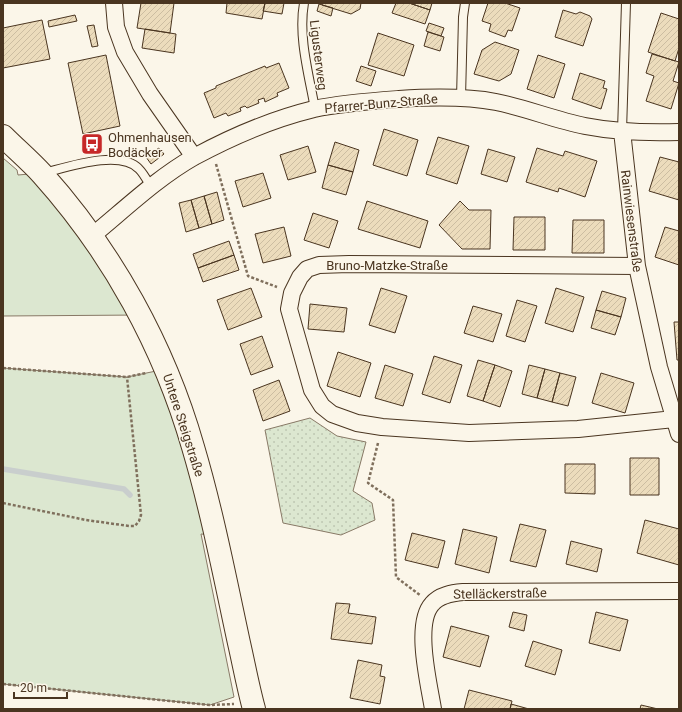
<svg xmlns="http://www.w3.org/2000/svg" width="682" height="712" font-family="Roboto,sans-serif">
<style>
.green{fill:#dce7d0;stroke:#887966}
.park{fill:url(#park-dots);stroke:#887966}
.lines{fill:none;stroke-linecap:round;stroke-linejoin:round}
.stream{stroke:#c9cecd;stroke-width:5.5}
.building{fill:url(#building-hatch);stroke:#4a3520}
.lane-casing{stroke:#4a3520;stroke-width:10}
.street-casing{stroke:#4a3520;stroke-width:18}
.secondary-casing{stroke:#4a3520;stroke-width:24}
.path{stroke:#7f6f5c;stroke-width:2.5;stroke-dasharray:3 2;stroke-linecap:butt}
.lane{stroke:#fbf6e9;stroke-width:8}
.street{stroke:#fbf6e9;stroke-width:16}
.secondary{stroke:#fbf6e9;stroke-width:22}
.labels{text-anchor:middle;stroke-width:3;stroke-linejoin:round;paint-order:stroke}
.street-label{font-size:13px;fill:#4a3520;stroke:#fbf6e9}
.poi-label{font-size:13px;fill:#4a3520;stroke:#fbf6e9;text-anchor:start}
</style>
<defs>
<pattern id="park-dots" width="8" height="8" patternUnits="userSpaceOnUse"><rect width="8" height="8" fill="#dce7d0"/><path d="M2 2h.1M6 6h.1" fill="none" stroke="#bec7b2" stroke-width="1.8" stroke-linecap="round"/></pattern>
<pattern id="building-hatch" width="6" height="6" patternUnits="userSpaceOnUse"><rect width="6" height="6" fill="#ecdcbc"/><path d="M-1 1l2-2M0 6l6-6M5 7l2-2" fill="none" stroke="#ccbda1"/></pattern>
</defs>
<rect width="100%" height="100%" fill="#fbf6e9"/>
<path class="green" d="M3,158L17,170L18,175L41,173L141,315L3,316Z
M3,368L127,377L166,369L215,535L201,534L234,697L210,705L3,684Z"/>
<path class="park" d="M310,418L337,436L366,442L353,491L372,503L375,520L341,535L283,523L265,430Z"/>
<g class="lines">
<path class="stream" d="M3,469L124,489L130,495"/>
</g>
<path class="building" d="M141,3H174L170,33L137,28Z
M227,3H265L262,19L226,13Z
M265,3H284L282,14L263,11Z
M322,3H361L360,9L351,14L322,5Z
M396,3H409L430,10L425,24L392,13Z
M409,3H432L430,10Z
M488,3H505L520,8L512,31L508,30L505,37L489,31L491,24L482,21Z
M319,4L333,8L331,16L317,11Z
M563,10L576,14L580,12L590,16L592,19L583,46L555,37Z
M661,13L679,19V48L675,61L648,52Z
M75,15L77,21L49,27L48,21Z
M42,20L50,59L3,68V28Z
M429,23L444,28L441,36L426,31Z
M94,25L98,46L92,47L87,26Z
M145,29L176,34L174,53L142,48Z
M428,32L444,37L440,51L424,46Z
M378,33L414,45L404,76L368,65Z
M495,42L519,50L511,74L499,81L474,74L482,50Z
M652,54L679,62L673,81L679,83L671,109L646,101L654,76L646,73Z
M106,55L120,126L83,134L68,63Z
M538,55L565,64L554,98L527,89Z
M279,63L289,88L277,93L278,96L265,102L264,98L258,100L259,103L247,108L245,106L240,108L241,111L228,116L226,113L214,118L204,93L216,88V86L265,66L266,68Z
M361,66L376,71L371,86L356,81Z
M580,73L605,81L603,88L607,89L601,109L572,99Z
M384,129L418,140L407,176L373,165Z
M438,137L469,146L457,184L426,174Z
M335,142L359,150L353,172L328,165Z
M308,146L316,172L288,180L280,155Z
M159,148L164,154L151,164L146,157Z
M537,148L563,156L565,151L597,161L585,197L559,188L558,192L526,182Z
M488,149L515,157L507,182L481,174Z
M660,157L679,162V200L649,191Z
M328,165L353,172L346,195L322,188Z
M263,173L271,198L243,207L235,181Z
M217,192L224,220L212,224L204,196Z
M204,196L212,224L199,228L191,200Z
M191,200L199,228L186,232L179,203Z
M367,201L428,221L420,248L358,229Z
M460,201L469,210H491L490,249H462L439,225Z
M313,213L338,221L329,248L304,240Z
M514,217H545V250H513Z
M573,220H604V253H572Z
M284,227L291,256L263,263L255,234Z
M665,227L679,231V265L655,257Z
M229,241L234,255L198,268L193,254Z
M234,255L239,270L203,282L198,268Z
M251,288L262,317L228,330L217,300Z
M381,288L407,296L395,333L369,325Z
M556,288L584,297L573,332L545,323Z
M602,291L626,298L621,317L596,310Z
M517,300L537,306L525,342L506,336Z
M310,304L347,308L344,332L308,329Z
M473,306L502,314L493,342L464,333Z
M596,310L621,317L615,335L591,328Z
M674,322H679V360H677Z
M262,336L273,367L251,375L240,344Z
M338,352L371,363L360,397L327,386Z
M434,356L462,365L450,403L422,394Z
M478,360L495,365L483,401L467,396Z
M385,365L413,374L403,406L375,398Z
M495,365L512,371L500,407L483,401Z
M529,365L545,369L537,398L522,394Z
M545,369L560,373L552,402L537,398Z
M560,373L576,377L568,406L552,402Z
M601,373L634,383L625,413L592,403Z
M279,380L290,411L263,421L253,390Z
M630,458H659V495H630Z
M565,464H595V494L565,493Z
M645,520L679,529V565L637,553Z
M520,524L546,530L536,567L510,561Z
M463,529L497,537L489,573L455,564Z
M412,533L445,541L438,568L405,560Z
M571,541L602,549L597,572L566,564Z
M336,603L350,604L348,613L376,617L372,644L331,639Z
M513,612L527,615L524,631L509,627Z
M596,612L628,620L620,651L589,643Z
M451,626L489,636L480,667L443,657Z
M533,641L562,650L555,675L525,666Z
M358,660L382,665L380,676L385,677L380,704L350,698Z
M469,690L512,701L510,709H464Z
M511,704L529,709H510Z
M641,705L658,709H640Z"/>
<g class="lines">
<g class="lane-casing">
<path id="lane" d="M304,3C298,37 309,75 315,109
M461,98L463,17L465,3
M622,131L626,3
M44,173C68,167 120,149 139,169C144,174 148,182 151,187"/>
</g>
<g class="street-casing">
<path id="street" d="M114,3L116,27L125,52L150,94L194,157
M622,131L637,266L659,367L679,434
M92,236C125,209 157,178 194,157C231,137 273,119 314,109C342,103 371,101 399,99C431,97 465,96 496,102C526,108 555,120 585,126C616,132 647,133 679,132
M637,266L349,264L319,265L307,269L300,277L292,293L289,309L312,390L322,406L332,414L357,423L382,427L469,433L578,429L674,419
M433,709C429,684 414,624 432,604C439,595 452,593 463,592L679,591"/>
</g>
<g class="secondary-casing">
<path id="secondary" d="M3,136C16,149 30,161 42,174C112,252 164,346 193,447C212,511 225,578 239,643C244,665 248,687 254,709"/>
</g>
<path class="path" d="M216,164L248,276L277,287
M3,368L127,377L146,373
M378,443L368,483L393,500L396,577L420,595
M3,503L86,520L129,526H135L139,521L141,515L127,377
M3,684L210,705L234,704"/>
<use href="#lane" class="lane"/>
<use href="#street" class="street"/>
<use href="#secondary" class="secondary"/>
</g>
<defs>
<g id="bus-square" transform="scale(1.15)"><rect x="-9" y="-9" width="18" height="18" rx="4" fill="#c62828" stroke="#fbf6e9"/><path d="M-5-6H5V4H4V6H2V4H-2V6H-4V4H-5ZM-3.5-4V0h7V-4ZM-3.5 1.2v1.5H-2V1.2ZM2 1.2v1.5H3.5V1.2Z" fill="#fff"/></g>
</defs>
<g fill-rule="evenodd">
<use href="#bus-square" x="92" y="144"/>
</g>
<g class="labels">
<g class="street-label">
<text transform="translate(319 55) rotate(83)" y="5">Ligusterweg</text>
<text transform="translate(381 103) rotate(-5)" y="5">Pfarrer-Bunz-Straße</text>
<text transform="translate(632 221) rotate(83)" y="5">Rainwiesenstraße</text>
<text x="387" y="270">Bruno-Matzke-Straße</text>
<text transform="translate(184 425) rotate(72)" y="5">Untere Steigstraße</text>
<text transform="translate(500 593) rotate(-1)" y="5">Stelläckerstraße</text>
</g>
<g class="poi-label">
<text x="108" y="142">Ohmenhausen<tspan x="108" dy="15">Bodäcker</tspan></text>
</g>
</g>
<rect width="682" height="712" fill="none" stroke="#4a3520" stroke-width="8"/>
<path d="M14 692v6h53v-6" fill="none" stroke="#4a3520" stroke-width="2"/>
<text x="20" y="692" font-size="12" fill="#4a3520" stroke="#fbf6e9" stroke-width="3" paint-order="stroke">20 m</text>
</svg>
